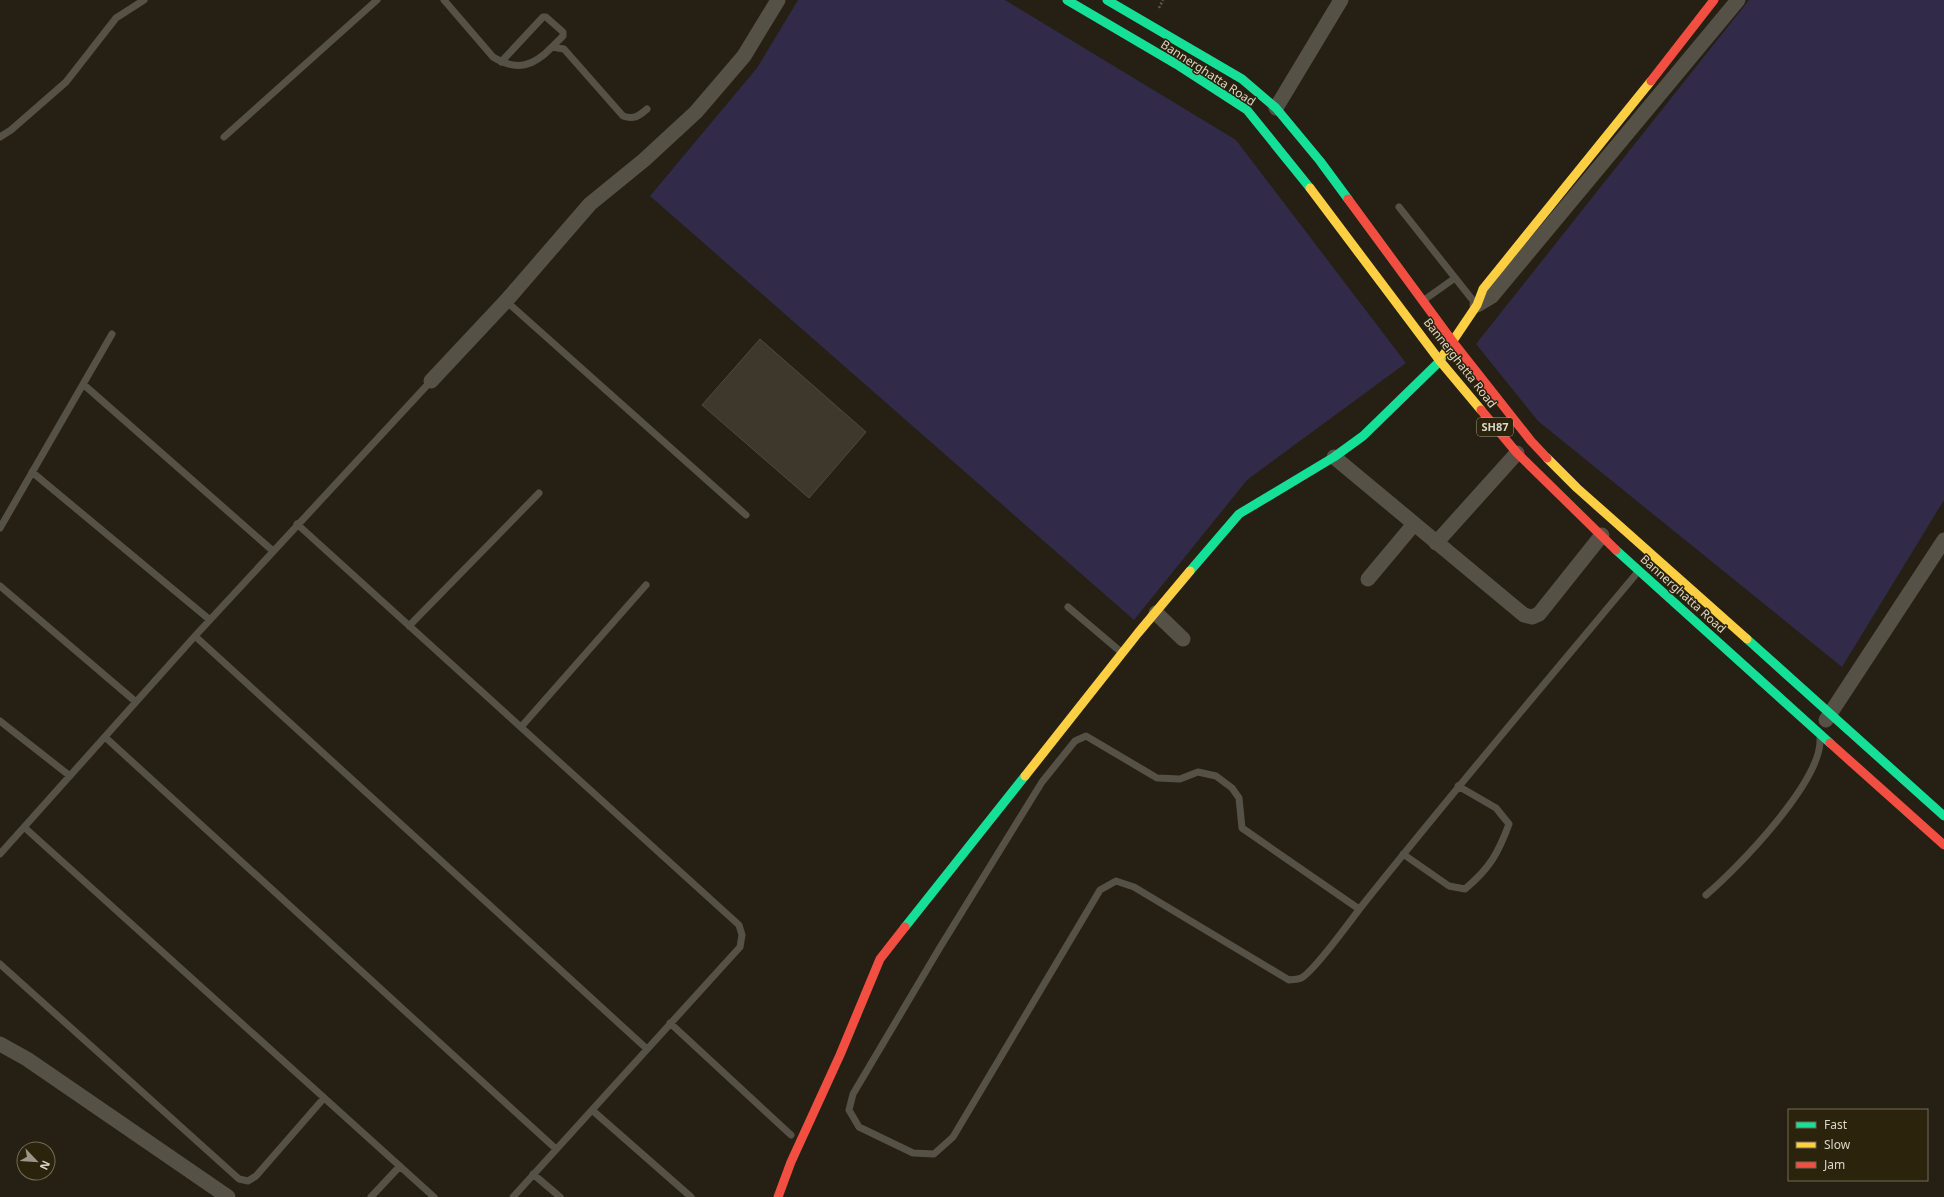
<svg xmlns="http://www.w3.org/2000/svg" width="1944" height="1197" font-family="'Noto Sans',sans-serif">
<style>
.green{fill:#312a49}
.building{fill:#3d382b;stroke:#4e493e}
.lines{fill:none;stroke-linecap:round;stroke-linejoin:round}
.path{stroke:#5b584f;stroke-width:2.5;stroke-dasharray:2 2;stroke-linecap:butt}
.lane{stroke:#555147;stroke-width:7}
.street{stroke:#555147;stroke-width:15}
.fast{stroke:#16e098;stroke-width:9}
.slow{stroke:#ffcf43;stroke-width:9}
.jam{stroke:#f24e42;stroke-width:9}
.labels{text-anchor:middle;stroke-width:3;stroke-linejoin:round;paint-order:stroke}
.shield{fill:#2c230c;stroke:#a7a090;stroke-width:1}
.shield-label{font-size:11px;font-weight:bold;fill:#dcd6c9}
.street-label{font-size:12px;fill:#dcd6c9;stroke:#2c230c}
</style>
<rect width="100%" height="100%" fill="#252013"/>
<path class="green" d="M798,0H1005L1236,140L1406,363L1247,480L1134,620L650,196L757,68Z
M1749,0H1944V500L1842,667L1538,421L1476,344Z"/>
<path class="building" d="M760,339L866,432L809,498L702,405Z"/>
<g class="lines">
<path class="path" d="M1159,8L1163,0"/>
<path class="lane" d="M444,0L493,57C517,72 534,66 552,47L564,49L623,116C634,120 639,116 647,109
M501,62L543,17H546L563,32V36L552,47
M0,137L11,130L66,82L116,18L144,0
M224,137L377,0
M1399,207L1475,303
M1424,300L1455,278
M506,301L746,515
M83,384L273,551
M32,472L210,620
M297,524L739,925L742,935L740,947L513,1197
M0,528L112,334
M0,586L136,702
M1068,607L1121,652
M409,626L539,493
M195,636L647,1049
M0,721L70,776
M521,727L646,585
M105,737L556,1149
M24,827L434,1197
M0,854L195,636L431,381
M1403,854L1449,886L1465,889C1489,869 1498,854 1509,824L1496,808L1458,786
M1706,895C1738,868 1822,781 1820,739
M1359,909L1242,828L1239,798L1232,788L1216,776L1198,772L1180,779L1157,778L1086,736L1075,741L1042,782L939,949L853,1094L849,1110L859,1127L913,1153L934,1154L953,1137L1100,890L1116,881L1134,887L1289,980C1292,979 1298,980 1301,978C1313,973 1351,920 1361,907C1451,794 1544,684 1637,573
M0,964L239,1179L248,1181L256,1176L324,1098
M670,1023L791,1135
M592,1110L691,1197
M533,1174L560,1197
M371,1197L400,1166"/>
<path class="street" d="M1276,108L1341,0
M1477,305L1492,296L1738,0
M431,381L506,301L590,204L644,160L696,112L744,56L778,0
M1334,457L1524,615L1532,617L1539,614L1602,535
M1436,543L1517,453
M1368,579L1414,524
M1156,613L1183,639
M1826,720L1944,540
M0,1044L27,1059L228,1197"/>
<path class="fast" d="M1067,0L1176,64L1247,110L1310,188
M1107,0L1242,79L1276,108L1320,161L1348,199
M1616,550L1830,743
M1190,571L1239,514L1334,457L1363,436L1440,361L1444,354
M1747,639L1944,816
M905,927L1025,776"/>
<path class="slow" d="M1310,188L1440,361L1481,410
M1444,354L1477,305L1483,289L1651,81
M1547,458L1577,488L1747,639
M1025,776L1138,633L1190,571"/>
<path class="jam" d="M1651,81L1714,0
M1348,199L1453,342L1531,441L1547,458
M1481,410L1517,453L1616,550
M1830,743L1944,845
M778,1197L791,1162L840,1055L880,959L905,927"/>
</g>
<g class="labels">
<rect class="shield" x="1477" y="418" width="36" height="18" rx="3"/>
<g class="shield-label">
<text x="1495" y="431">SH87</text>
</g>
<g class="street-label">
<text transform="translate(1208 73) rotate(33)" y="4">Bannerghatta Road</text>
<text transform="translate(1460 363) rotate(52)" y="4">Bannerghatta Road</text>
<text transform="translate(1683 594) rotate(42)" y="4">Bannerghatta Road</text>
</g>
</g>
<rect x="1788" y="1109" width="140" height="72" fill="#2c230c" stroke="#726b58"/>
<rect x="1796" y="1122" width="20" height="6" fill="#16e098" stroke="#726b58"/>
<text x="1824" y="1129" font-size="12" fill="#dcd6c9">Fast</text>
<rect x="1796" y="1142" width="20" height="6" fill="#ffcf43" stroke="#726b58"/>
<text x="1824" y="1149" font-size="12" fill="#dcd6c9">Slow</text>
<rect x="1796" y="1162" width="20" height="6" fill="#f24e42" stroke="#726b58"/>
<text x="1824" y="1169" font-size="12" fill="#dcd6c9">Jam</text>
<g transform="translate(36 1161) rotate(115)"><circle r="19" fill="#2c230c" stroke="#726b58"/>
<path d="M0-3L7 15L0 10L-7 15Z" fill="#9c9689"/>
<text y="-6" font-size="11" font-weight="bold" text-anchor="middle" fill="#dcd6c9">N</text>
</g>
</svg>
